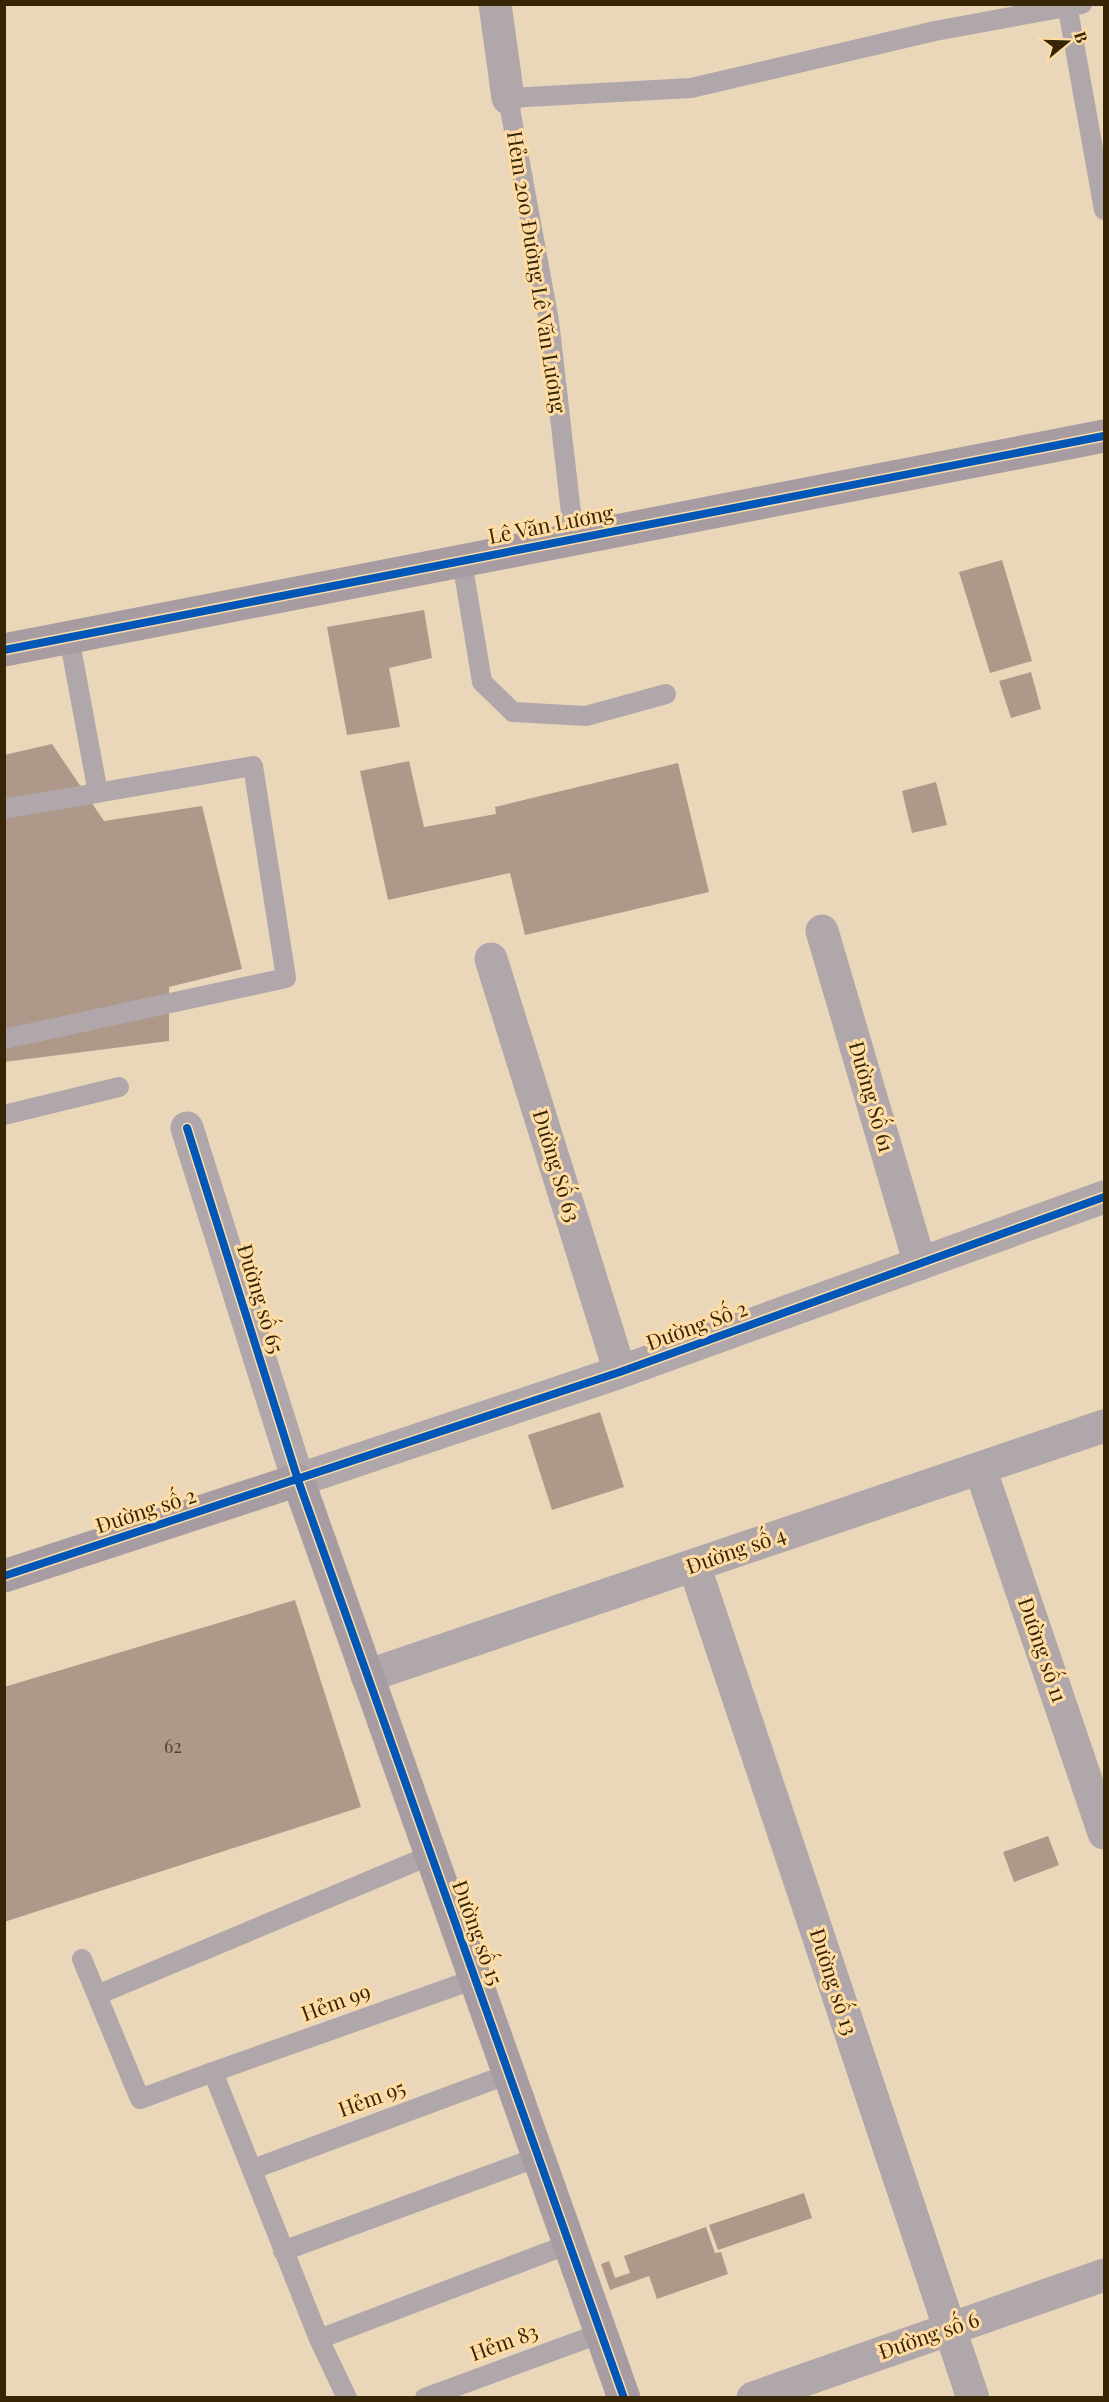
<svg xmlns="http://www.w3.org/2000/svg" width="1109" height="2402" font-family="'Playfair Display',serif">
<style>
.building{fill:#af988a}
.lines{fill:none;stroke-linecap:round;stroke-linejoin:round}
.lane{stroke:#b0a7ab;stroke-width:20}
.street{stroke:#b0a7ab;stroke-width:33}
.secondary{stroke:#a79ca1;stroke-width:33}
.cycleway-casing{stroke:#ffdca4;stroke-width:11}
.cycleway{stroke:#0057b8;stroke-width:8}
.labels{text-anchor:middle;stroke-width:6;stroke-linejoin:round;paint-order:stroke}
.number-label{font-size:18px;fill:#544227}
.street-label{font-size:21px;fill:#362606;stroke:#ffdca4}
</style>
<rect width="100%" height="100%" fill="#ead7b9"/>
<path class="building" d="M1002,560L1032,661L990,673L959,572Z
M424,610L432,658L389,668L400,727L347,735L327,627Z
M1031,672L1041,709L1011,718L999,681Z
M52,744L104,821L202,806L242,969L169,987V1041L4,1062V755Z
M409,761L424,827L496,814L495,807L678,763L709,892L525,935L510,873L388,900L360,771Z
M936,782L947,825L912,833L902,791Z
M600,1412L624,1487L552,1510L528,1435Z
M295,1600L361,1807L4,1922V1687Z
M1048,1836L1059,1865L1014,1882L1003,1852Z
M804,2193L812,2218L718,2250L709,2225Z
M706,2227L715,2253L721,2252L728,2274L657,2299L649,2276L610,2290L601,2264L609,2261L615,2278L630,2273L624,2256Z"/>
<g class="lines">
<path class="lane" d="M1067,4L1104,210
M574,539L549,321L508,98L691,88L935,31L1082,4
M462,561L482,682L513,712L586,716L666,694
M69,637L98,793
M4,809L253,766L286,978L4,1039
M4,1115L119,1087
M82,1959L140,2099L213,2072L319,2339L347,2398
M97,1995L431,1855
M213,2072L475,1979
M253,2169L509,2074
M283,2251L538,2157
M319,2339L569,2244
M425,2398L601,2333"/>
<path class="street" d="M495,4L508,98
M822,931L920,1264
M491,959L620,1372
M187,1128L298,1480L620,1372L1104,1197
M980,1468L1104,1833
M694,1565L973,2398
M367,1676L1104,1426
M753,2398L1104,2275"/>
<path class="secondary" d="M4,650L1104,436
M4,1576L298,1480L624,2398"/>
<g class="cycleway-casing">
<path id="cycleway" d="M4,650L1104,436
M187,1128L298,1480L624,2398
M4,1576L620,1372L1104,1197"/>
</g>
<use href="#cycleway" class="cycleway"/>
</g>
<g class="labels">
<g class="number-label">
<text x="173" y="1753">62</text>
</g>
<g class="street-label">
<text transform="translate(536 272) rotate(81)" y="7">Hẻm 200 Đường Lê Văn Lương</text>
<text transform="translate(551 525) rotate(-11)" y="7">Lê Văn Lương</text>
<text transform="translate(871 1097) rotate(74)" y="7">Đường Số 61</text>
<text transform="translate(556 1166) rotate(73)" y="7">Đường Số 63</text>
<text transform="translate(260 1299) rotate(73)" y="7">Đường số 65</text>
<text transform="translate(697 1326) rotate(-20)" y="7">Đường Số 2</text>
<text transform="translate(146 1511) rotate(-18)" y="7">Đường số 2</text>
<text transform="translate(736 1551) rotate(-19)" y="7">Đường số 4</text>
<text transform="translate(1042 1650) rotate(71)" y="7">Đường số 11</text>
<text transform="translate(477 1933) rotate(70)" y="7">Đường số 15</text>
<text transform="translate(833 1982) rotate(72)" y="7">Đường số 13</text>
<text transform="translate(336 2003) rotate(-20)" y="7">Hẻm 99</text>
<text transform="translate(372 2099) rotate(-20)" y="7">Hẻm 95</text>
<text transform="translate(929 2336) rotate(-19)" y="7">Đường số 6</text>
<text transform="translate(504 2343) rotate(-20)" y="7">Hẻm 83</text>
</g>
</g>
<rect width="1109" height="2402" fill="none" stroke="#362606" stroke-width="12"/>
<g transform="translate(1067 42) rotate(71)" stroke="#ffdca4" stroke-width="4.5" paint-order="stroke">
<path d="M0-4.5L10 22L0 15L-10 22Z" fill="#362606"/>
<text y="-9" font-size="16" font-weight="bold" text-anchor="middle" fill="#362606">B</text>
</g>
</svg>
